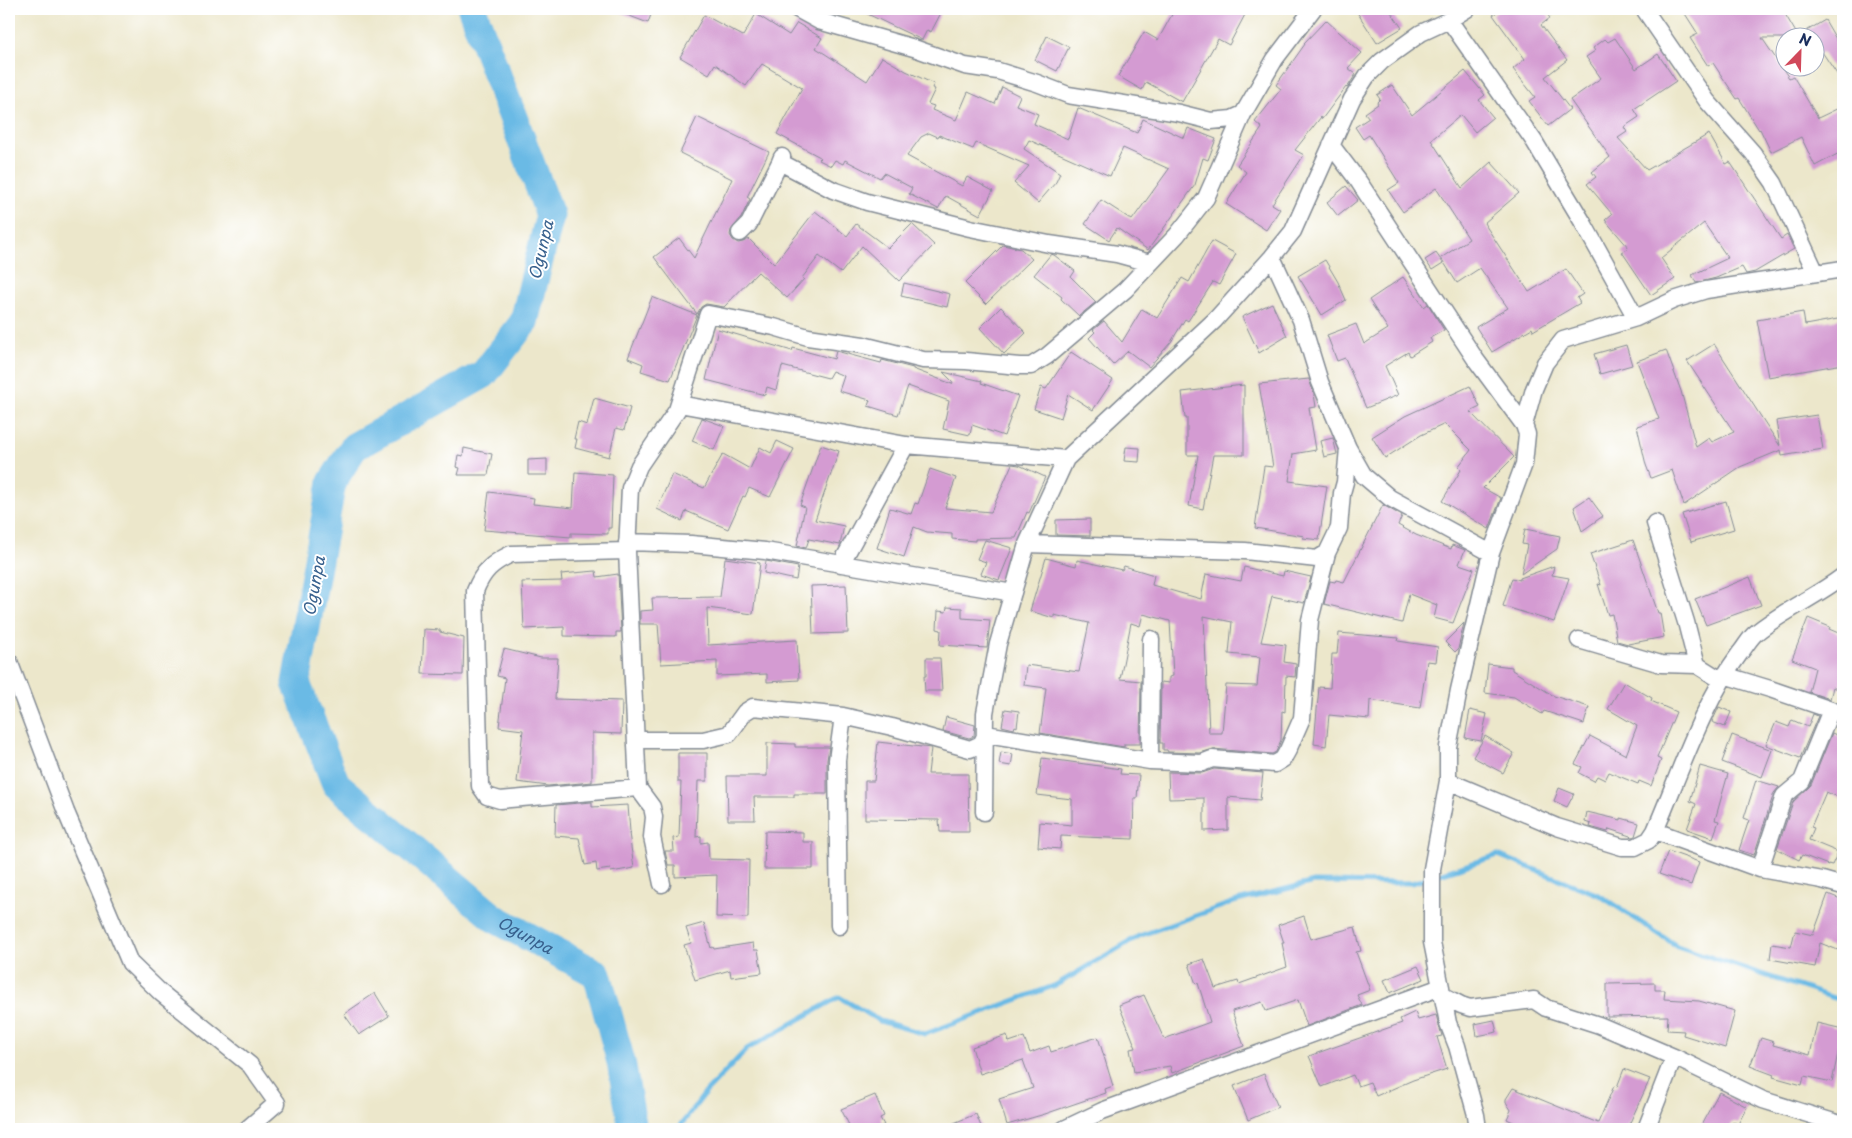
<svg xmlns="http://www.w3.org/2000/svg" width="1852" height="1138" font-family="'Playpen Sans',sans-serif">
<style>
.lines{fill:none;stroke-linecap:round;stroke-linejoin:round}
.stream{stroke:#6bbae5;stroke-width:5}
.river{stroke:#6bbae5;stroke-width:29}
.building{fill:#d49bd2;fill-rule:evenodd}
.street-casing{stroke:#848b94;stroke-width:19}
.street{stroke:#fff;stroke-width:16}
.labels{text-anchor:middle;stroke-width:4;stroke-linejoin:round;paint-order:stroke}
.water-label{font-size:16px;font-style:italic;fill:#37608d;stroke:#fff}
</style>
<rect width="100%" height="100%" fill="#fff"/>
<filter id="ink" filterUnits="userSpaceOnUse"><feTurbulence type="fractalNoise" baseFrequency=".02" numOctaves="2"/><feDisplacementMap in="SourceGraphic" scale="10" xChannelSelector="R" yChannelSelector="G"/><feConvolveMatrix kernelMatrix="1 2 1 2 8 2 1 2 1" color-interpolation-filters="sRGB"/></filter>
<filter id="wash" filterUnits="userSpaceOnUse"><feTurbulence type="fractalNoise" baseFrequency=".0096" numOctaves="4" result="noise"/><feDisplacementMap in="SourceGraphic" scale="20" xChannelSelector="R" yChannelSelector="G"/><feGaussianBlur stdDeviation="1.12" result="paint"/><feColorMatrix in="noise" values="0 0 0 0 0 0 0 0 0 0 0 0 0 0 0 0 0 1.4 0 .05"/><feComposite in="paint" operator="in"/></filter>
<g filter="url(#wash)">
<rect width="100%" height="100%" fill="#ece7cb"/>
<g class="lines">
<path class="stream" d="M632,1124L644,1129
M678,1129L706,1092L747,1049L839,997L880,1021L925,1034L1056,985L1139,936L1237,901L1314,882L1412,883L1498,855L1599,895L1677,946L1843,1001"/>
<path class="river" id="s1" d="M472,9L550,215L524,322L484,374L354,447L332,482L296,683L336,784L494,918L597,974L621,1062L632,1124L630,1129"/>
</g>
<g id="blocks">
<path class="building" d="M614,9H653L648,23L614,10Z
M857,9H943L931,32L927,30L922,40Z
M1175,9H1248L1229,45L1218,39L1182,102L1146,82L1142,90L1118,76L1144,32L1158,40Z
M1355,9H1389L1402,28L1377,43Z
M1501,9H1543L1550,18L1541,25L1567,60L1545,77L1570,109L1548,126L1529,101L1535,97L1513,69L1525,59L1493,15Z
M1682,9H1782L1798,36L1825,20L1843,51V83L1822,52L1814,57V38H1762L1789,78L1793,76L1818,118L1843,106V151L1815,166L1801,137L1771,152L1760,129L1759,130L1739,98L1737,99L1713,63L1708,66L1690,38L1698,34Z
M756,14L789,35L797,23L822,38L816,48L867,81L882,57L906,71L934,84L932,88L935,89L928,104L934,106L932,110L956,120L968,92L995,104L1002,87L1020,96L1016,105L1038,114L1034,124L1068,139L1078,108L1137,133L1143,119L1184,138L1188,128L1216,139L1208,160L1203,158L1195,185L1148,250L1117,228L1109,240L1085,224L1101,200L1132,220L1169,169L1123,148L1110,176L1029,140L1024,149L1060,173L1056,182L1038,203L1014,183L1029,166L976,143L973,149L939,135L938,137L929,133L921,137L907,156L962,186L967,177L993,191L980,215L946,196L938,209L909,194L912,188L884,173L880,178L845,160L843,164L835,160L831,166L819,160L820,157L777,134L802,88L762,64L746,86L715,64L709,74L680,57L704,15L743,36Z
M1326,20L1362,53L1348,68L1356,74L1347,88L1346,87L1322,119L1321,117L1295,150L1304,155L1272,204L1280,209L1266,230L1226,204L1246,172L1237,165L1262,128L1255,122L1281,89L1276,85L1305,44L1304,43Z
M1047,36L1069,47L1057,71L1035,60Z
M1615,38L1636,69L1658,54L1676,81L1634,109L1639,117L1624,127L1627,132L1618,138L1647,170L1709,134L1726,164L1730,162L1781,239L1787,235L1794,249L1755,272L1746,274L1742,267L1716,278L1696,283L1692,275L1728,258L1704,223L1661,258L1675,279L1651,295L1622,252L1629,248L1605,220L1612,214L1587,184L1596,177L1592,172L1610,157L1570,100L1601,78L1586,57L1595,51L1593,48L1605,39L1608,42Z
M1465,71L1485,95L1479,100L1493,117L1475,132L1461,115L1431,140L1462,188L1491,162L1519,193L1484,223L1529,292L1566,269L1583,294L1577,298L1580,303L1533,331L1532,328L1492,352L1476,327L1508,308L1480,268L1457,283L1441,258L1469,239L1436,188L1403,212L1388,190L1399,183L1369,135L1363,139L1355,127L1369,118L1365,113L1378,104L1377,102L1380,99L1377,95L1392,85L1412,115Z
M697,117L769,152L747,197L750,199L741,218L731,230L730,235L733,240L738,243L743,242L749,239L774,264L815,211L847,236L856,224L888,248L912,224L934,245L899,281L862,246L841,273L819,256L802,278L804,279L787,298L758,272L724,307L706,304L701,307L697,314L654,257L679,238L694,258L732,179L680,153Z
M1346,186L1358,200L1338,216L1327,202Z
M1212,241L1236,254L1219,285L1213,282L1188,321L1185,319L1171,342L1149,367L1128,351L1113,365L1089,338L1095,332L1093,330L1104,321L1122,342L1142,309L1157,318L1182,278L1189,282Z
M1003,245L1021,249L1032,259L986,304L965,283Z
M1436,253L1443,263L1432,270L1425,260Z
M1051,254L1054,255L1075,271L1071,277L1096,302L1079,316L1061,299L1062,297L1034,275Z
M1325,260L1338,282L1346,300L1322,315L1298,276Z
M1403,277L1424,307L1428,304L1444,330L1430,338L1432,342L1410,356L1408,352L1385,366L1398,395L1366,408L1345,358L1337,361L1327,335L1356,324L1364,344L1388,329L1369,300Z
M904,283L950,294L947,307L901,296Z
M652,297L697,315L670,380L641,371L643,364L628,358Z
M1272,303L1287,336L1259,353L1242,317Z
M1001,307L1026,333L1004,354L980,328Z
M1803,312L1805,325L1843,318V364L1768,377L1757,320Z
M718,329L792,351L793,348L834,359L836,351L881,363L882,360L913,368V369L952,384L953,382L943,372L982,381L981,383L1018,396L1004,436L972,425L970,435L943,429L949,401L908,386L898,415L868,406L870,400L839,391L844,376L832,371L828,378L782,366L776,390L767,387L765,395L706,380Z
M1714,344L1780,446L1776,421L1817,415L1823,449L1782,456L1781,450L1740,467L1684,505L1672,470L1651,478L1646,465L1637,426L1659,419L1637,361L1666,350L1681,391L1696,447L1709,438L1712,442L1734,432L1687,361Z
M1626,345L1632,365L1600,374L1594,354Z
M1071,352L1113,380L1093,410L1068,394L1061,418L1034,409L1041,387L1046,389Z
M1309,379L1314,394L1316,407L1309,408L1316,450L1293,454L1289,481L1327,486L1319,540L1303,538L1304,536L1255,528L1264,466L1273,467L1259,384Z
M1244,385V455H1213L1203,509L1189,506L1198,455H1187V418H1185L1182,392Z
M1470,386L1480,407L1470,412L1514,457L1483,488L1501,498L1489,529L1442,501L1461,470L1458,467L1471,450L1445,424L1421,435L1385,458L1372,437L1405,416Z
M594,398L630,408L624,430L616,428L609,457L575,448L577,439H574L578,422L587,425Z
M702,418L724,426L714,450L692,441Z
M1333,438L1337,454L1324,457L1320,441Z
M777,441L794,449L770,497L749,488L745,497L743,496L728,529L686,511L682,521L657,509L672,474L704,488L723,454L750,469L760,447L771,453Z
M821,445L839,451L815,520L844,526L840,545L809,539L806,548L797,546L805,507L800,505Z
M1126,447L1140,448L1139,462L1124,461Z
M464,448L492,454L488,475H458L460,468L456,467L458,455L463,456Z
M547,459V475H528V460Z
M1012,464L1019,465L1045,477L1029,513L1027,512L1016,538L975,539V541L952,539V534L927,532L914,527L904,557L877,548L890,508L911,514L915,503L918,504L930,469L956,478L945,508L991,512Z
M575,472L613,475L611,528H608V534L571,533V537L484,530L489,492L534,498L533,504L573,508Z
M1589,497L1603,516L1582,531L1574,507Z
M1726,501L1734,529L1691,542L1682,514Z
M1383,505L1402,516L1398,525L1416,535L1451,549L1452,545L1465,550L1459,564L1474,569L1453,623L1434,618L1437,605L1409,594L1402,623L1324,604L1330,581L1335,582L1336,580L1344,582Z
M1090,519V536L1056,535V520Z
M1525,529L1560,536L1557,549L1521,574L1527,545L1522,544Z
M985,540L1012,548L999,580L981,574L986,562L977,559Z
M1633,540L1658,613H1660L1664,637L1628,644L1617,641L1612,614L1608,615L1598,584L1601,585L1590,554Z
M725,558L760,563L753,614L707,608L708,645L797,640L799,680L767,682V674L717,676V661L661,664L658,624H640V611L653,610L652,598L720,597Z
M1046,558L1076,566L1077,560L1122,570L1124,566L1154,575L1152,585L1201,599L1206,574L1241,581L1244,567L1283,576L1284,571L1311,577L1304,603L1272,596L1261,642L1286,645L1284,662L1296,664L1295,677L1286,676L1285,712L1282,711L1281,740L1276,752L1272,754L1213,749L1200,753L1168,752L1167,750H1163V743H1160L1161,682L1169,683V677L1173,676L1170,621L1143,614L1140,626L1131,623L1120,679L1141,681L1140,744H1124V747L1040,733L1046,688L1024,685L1026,665L1079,672L1089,623L1054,615V618L1030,611ZM1204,616L1232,622L1229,654L1260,657L1257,686L1226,685L1222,733H1209Z
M766,561L798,567L796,580L764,573Z
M1554,566L1552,575L1569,578L1554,622L1503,606L1512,578L1520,580V578Z
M596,571L597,577L618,574L621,632H616V637L564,636V627L524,629L522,582L562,581L561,574Z
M1750,577L1761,605L1706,625L1695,599Z
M846,585L848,633L813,634L811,586Z
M947,607L962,608V618L990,620L987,648L940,645L941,630L937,629L938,611L946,612Z
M1808,618L1830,627L1829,629L1843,635V678L1838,690L1833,687L1830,699L1809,692L1815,668L1792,659Z
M1464,623L1458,649L1455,652L1445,642Z
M424,629L440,630V632L464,638L463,675L422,674Z
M1339,633L1399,638L1398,641L1438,647L1436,662L1427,661L1420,708L1370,700L1369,719L1329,715L1326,746L1314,744L1319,687L1330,688L1332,654H1337Z
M504,649L541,658H558L555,699L622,701L621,734L592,733V782L548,786L517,782L523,730L499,727L505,678L497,676Z
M926,658H940L942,691H925L924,676H926Z
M1488,664L1512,667V670L1554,696L1589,707L1584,724L1544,711L1542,714L1514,697L1485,693Z
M1624,682L1652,698L1651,701L1676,712L1657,758L1661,760L1651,786L1639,781L1638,784L1609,772L1605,780L1597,776L1594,781L1579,773L1582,767L1575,764L1590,736L1626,755L1637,726L1608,709Z
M1719,707L1731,712L1725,727L1712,722Z
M1005,709L1019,711L1017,727L1015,726L1014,729L1002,726Z
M1470,710L1487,714L1481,741L1465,738Z
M1813,714L1818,716L1800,758L1766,745L1776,722L1789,727L1792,720L1808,727Z
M946,717L975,725L974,736L969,738L943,731Z
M1832,733L1843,738V799L1826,792L1811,827L1814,828L1809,840L1838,852L1832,865L1828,864V865L1802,855L1799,860L1777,849L1793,802L1811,785Z
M1732,735L1772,750L1762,777L1722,762Z
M1485,736L1514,753L1503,773L1473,757Z
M878,742L931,748L928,774H968L969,832H940L939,820L865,819V781H874Z
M767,743L795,744V747H829L827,760V794H794V797H754L755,820H728L727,776H767Z
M1001,752L1013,754L1011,766L999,764Z
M678,753H707V781H698L696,837L701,836V843L708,842L709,859L749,860L748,918L716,917L717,875L675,877V865H668L665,851H674L673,838L679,837L681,782H678Z
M1042,758L1121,769L1120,774L1139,775L1137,798H1134L1133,839L1061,836L1060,849L1038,847L1040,822L1072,825V799L1037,795Z
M1700,766L1728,774L1715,820L1719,821L1713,838L1687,829L1696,804L1690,801Z
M1214,769L1263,773L1260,800L1228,797V830L1204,831V798L1169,799L1168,772L1202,773Z
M1756,780L1779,787L1774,793L1754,855L1739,850L1749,820L1744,818Z
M1559,788L1574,794L1567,807L1554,801Z
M592,802V807L628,805L630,832L629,833L634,868L611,872L610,869L597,871L596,863L585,865L579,838L555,836L556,805Z
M1587,812L1621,820V818L1639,823L1635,836L1633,837L1609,829L1608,832L1590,827L1591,824L1585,822Z
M765,831L803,832V842H813V869H764Z
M1668,851L1699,862L1691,885L1659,874Z
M1828,894L1843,900V952L1820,943L1815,967L1770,959L1772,944L1791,947L1795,931L1813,935Z
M1304,916L1311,939L1355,927L1361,951L1356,952L1370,990L1357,995L1362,1005L1307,1026L1298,1000L1266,1011L1262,1002L1232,1011L1244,1046L1172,1073L1170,1066L1134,1072L1130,1049L1136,1048L1119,1005L1144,995L1164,1039L1210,1022L1198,983L1196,984L1189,964L1204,959L1215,988L1238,981L1239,984L1287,967L1282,943H1284L1278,925Z
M704,923L711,948L713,947L714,949L753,943L754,950H758L762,973L731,977L730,970L695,980L684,945L691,943L686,928Z
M1418,966L1424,979L1390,993L1384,980Z
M1655,983V990H1665L1664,999L1699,1001L1735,1011L1725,1048L1683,1035L1684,1031L1667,1030L1668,1016L1607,1017V984Z
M375,993L389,1016L359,1035L344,1014Z
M1415,1012L1418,1020L1436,1015L1442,1036L1437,1037L1447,1069L1413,1080L1376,1096L1370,1082L1358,1086L1353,1075L1322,1087L1309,1056L1402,1023L1400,1019Z
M1494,1020L1497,1032L1477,1036L1475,1024Z
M1817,1023L1843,1029L1832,1082L1804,1076L1802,1085L1773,1077L1774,1075L1750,1066L1761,1038L1774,1042L1773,1045L1810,1055Z
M1007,1035L1009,1042L1024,1037L1030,1053L1049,1046L1051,1052L1098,1037L1113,1086L1105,1089L1106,1093L1045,1114L1007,1125L999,1099L1033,1088L1023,1060L980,1074L972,1047Z
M1624,1069L1650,1079L1627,1129H1527L1507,1119L1511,1110L1506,1102V1099L1513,1088L1598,1123L1614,1086L1617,1087Z
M1264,1074L1278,1107L1248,1120L1234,1086Z
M1719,1092L1747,1107L1738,1124L1733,1122L1729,1129H1699Z
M875,1095L884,1116L880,1118L884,1125L875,1129H851L841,1109Z
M976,1114L982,1129H939Z"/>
</g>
</g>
<g filter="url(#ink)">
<use href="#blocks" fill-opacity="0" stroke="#848b94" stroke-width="1"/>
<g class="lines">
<g class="street-casing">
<path id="street" d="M797,9L819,21L914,48L965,66L998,71L1037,83L1068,95L1179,113L1211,121L1232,119L1243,114
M1644,9L1707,101L1753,153L1774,183L1816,273
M1449,20L1534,141L1582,221L1636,318
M1331,145L1359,182L1476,360L1524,425L1527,434L1524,464L1491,553L1459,690L1448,747V781L1432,869V942L1448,1023L1457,1046L1476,1115L1478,1129
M782,157L780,162L833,190L867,202L970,228L1049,244L1117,254L1150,263
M740,233L749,224L780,162
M1272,257L1301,320L1320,382L1348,448L1364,476L1390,498L1491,553
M679,404L906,445L1066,459
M1524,425L1534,389L1545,363L1563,340L1636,318L1674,300L1706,290L1843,269
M1655,523L1686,622L1697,665
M627,542L691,544L765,551L1013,593
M1027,544L1245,551L1317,559L1327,553
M627,551L511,554C492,563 483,571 475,591L480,786L487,796L500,800L638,788
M841,564L906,445
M1579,640L1661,664L1697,665L1721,680
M9,661L66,812L130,963L161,993L250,1065L277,1103L247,1129
M1724,675L1770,689L1843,714
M637,740H703L729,734L745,712L753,707L843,716L892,727L970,749L981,744L986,734L1150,761L1202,763L1212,759L1275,764L1283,759L1288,750L1302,718L1310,620L1327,553L1339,528L1342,493L1345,482L1348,448
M1150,761L1151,639
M1448,781L1557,827L1622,847H1635L1649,840L1655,831L1760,869L1822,880L1843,886
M984,812L985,713L998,644L1027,544L1066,459L1215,320L1272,257L1293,231L1352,99L1367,76L1382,61L1421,33L1449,20L1467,9
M1655,831C1680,773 1702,704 1740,653C1746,646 1750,637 1757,632C1784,610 1816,597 1843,576
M1760,869L1784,796L1802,781L1831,710
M662,884L652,837L654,817L652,807L638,788L627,551L630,488L639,466L677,410L708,314L774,327L808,337L863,345L923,360L966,361L1019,366H1031L1047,356L1125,290L1177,235L1206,198L1243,114L1275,59L1313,9
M839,926L837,760L843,716
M1442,995L1461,1005L1470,1008L1534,1000L1546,1008L1599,1025L1674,1057L1763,1100L1843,1125
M1064,1129L1102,1111L1441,987
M1646,1129L1674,1057"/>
</g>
<use href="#street" class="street"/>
</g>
</g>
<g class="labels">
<g class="water-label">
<text transform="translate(541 250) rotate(-77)" y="6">Ogunpa</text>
<text transform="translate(314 586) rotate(-80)" y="6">Ogunpa</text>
<text dy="6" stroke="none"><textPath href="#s1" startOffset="1142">Ogunpa</textPath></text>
</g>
</g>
<rect width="1852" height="1138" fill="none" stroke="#fff" stroke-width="30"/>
<g transform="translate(1800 52) rotate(23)"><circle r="24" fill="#ffffff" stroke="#a4acbf"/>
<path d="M0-4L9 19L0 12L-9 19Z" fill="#d1495b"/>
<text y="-8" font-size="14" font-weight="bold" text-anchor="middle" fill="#1b2f5e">N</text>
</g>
</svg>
